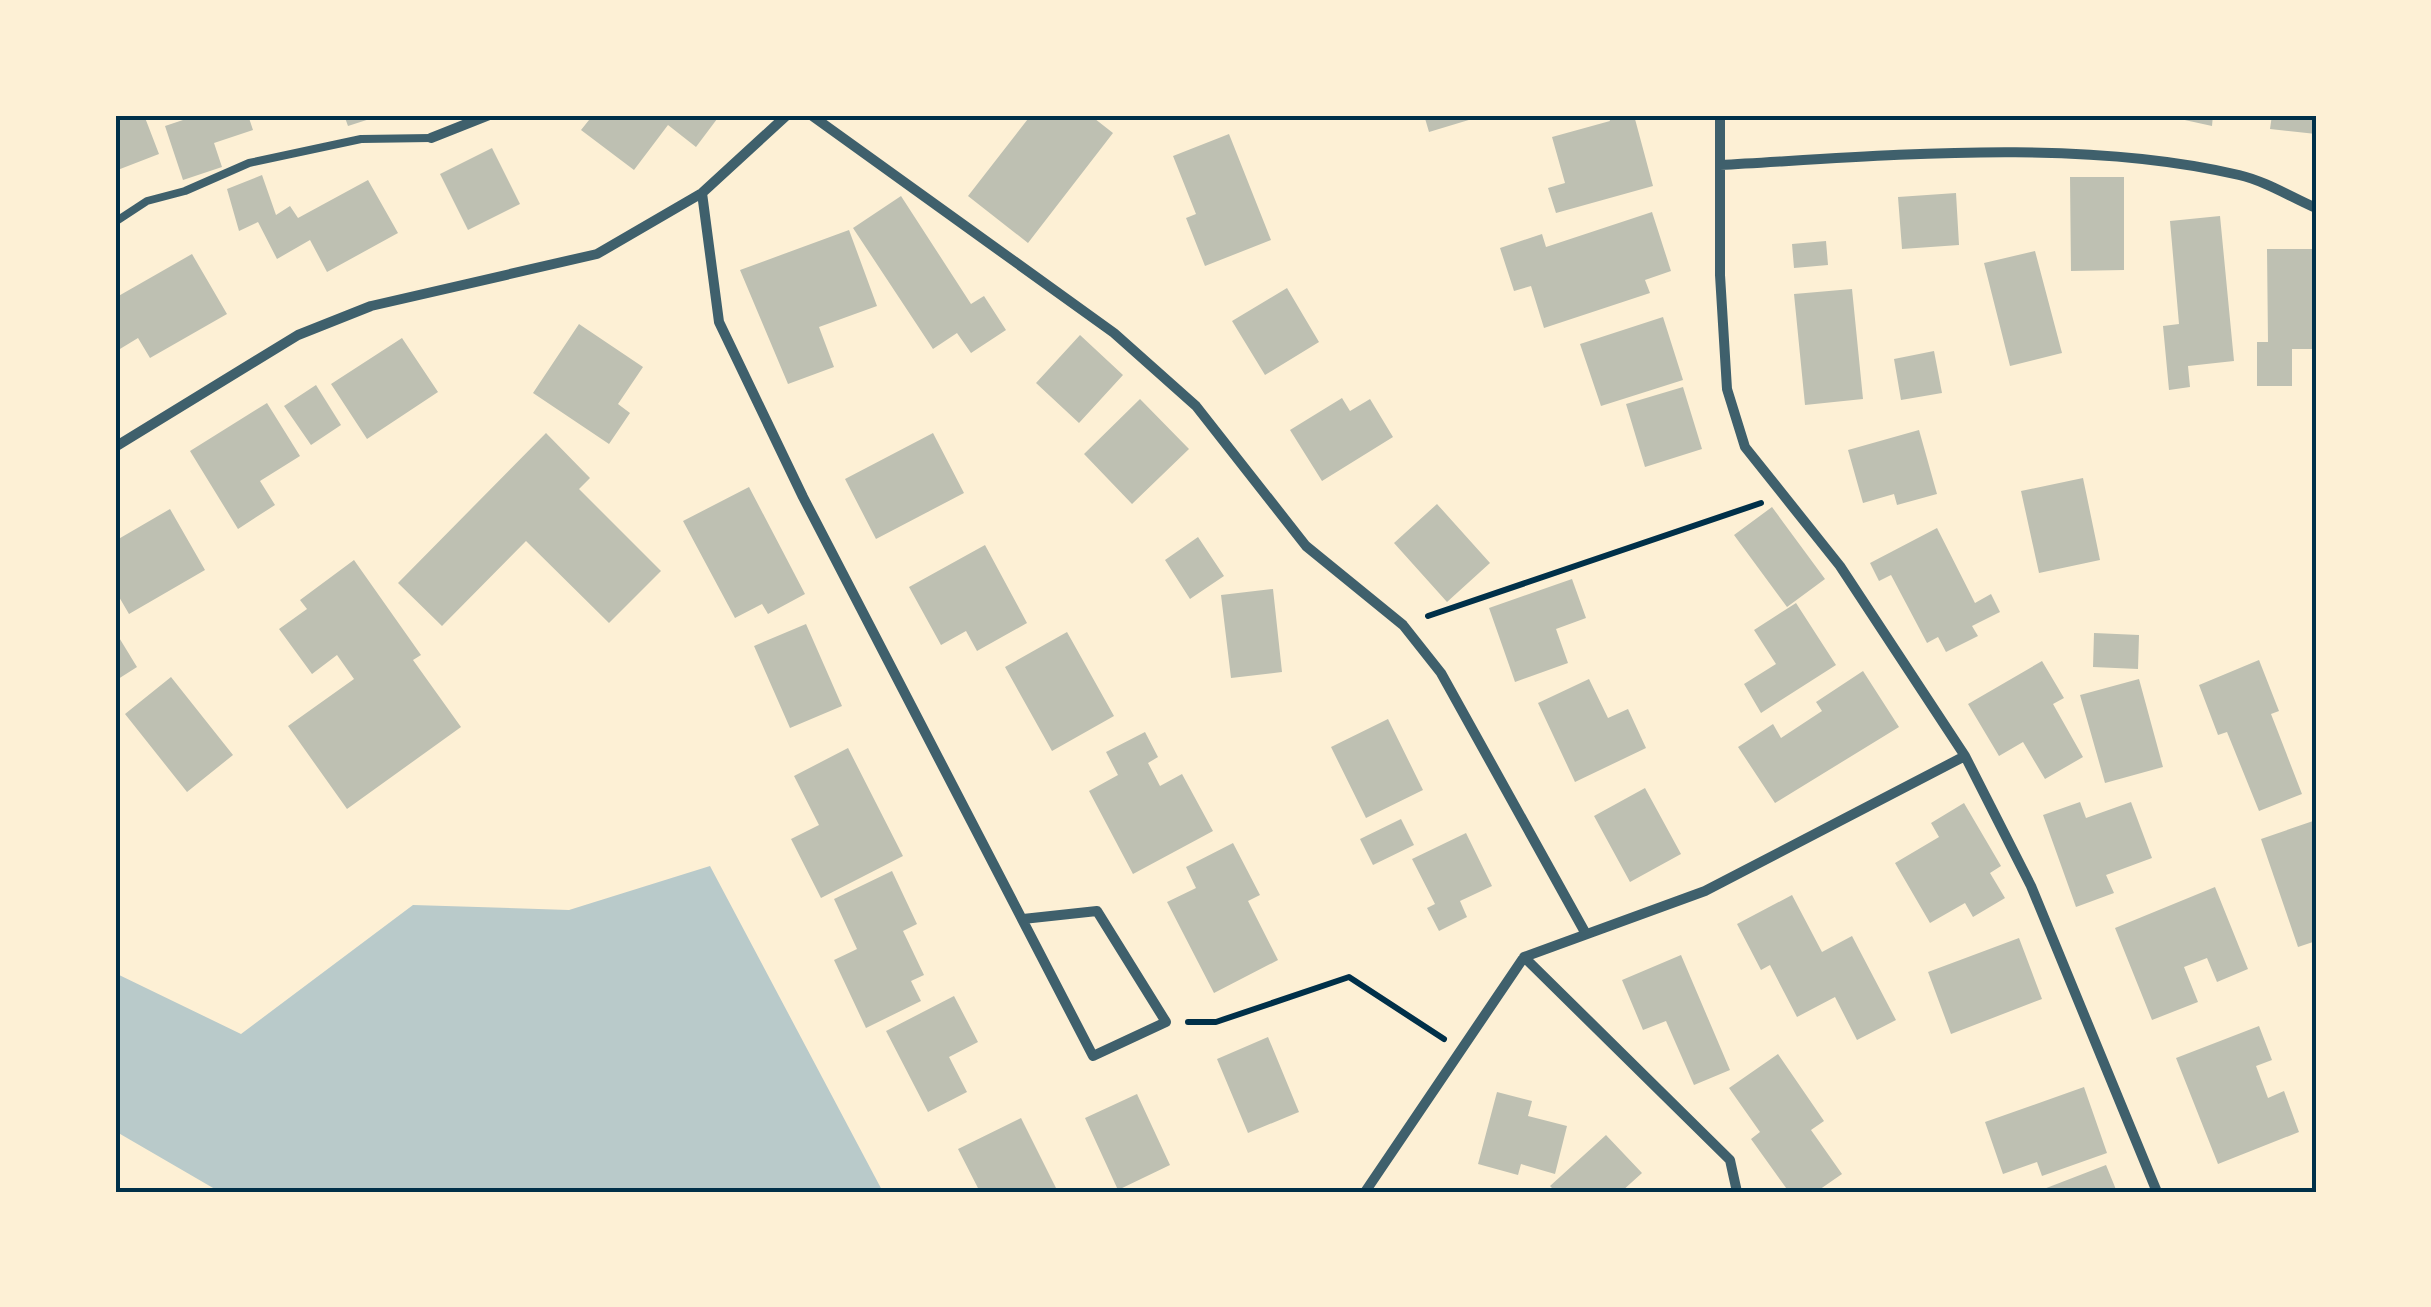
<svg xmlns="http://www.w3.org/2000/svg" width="2431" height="1307" font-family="'Titillium Web',sans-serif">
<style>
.green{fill:#b9caca}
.building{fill:#bec0b2}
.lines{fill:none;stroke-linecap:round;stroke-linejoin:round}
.path{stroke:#003049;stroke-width:6}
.service{stroke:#3f606c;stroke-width:8}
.minor{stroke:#3f606c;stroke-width:10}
.neatline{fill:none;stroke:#003049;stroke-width:4}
</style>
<rect width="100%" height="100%" fill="#fdf0d5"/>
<path class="green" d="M710,866L883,1192H220L115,1131V973L241,1034L413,905L569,910Z"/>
<path class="building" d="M115,115H144L159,154L115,171Z
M198,115H248L253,130L214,143L222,167L183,180L165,126Z
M344,115H379V116L348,126Z
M593,115H720L696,147L668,125L634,170L581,130Z
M1031,115H1090L1113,133L1028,243L968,196Z
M1424,115H1482V116L1429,132Z
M1608,115H1646L1635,119L1653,186L1556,213L1548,188L1565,183L1552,137L1610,121Z
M2162,115H2213L2212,126Z
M2272,115H2316V134L2270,129Z
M1229,134L1271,240L1205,266L1186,218L1196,214L1173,156Z
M492,148L520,204L468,230L440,174Z
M262,175L276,215L290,206L298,218L368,180L398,233L327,272L310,240L277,259L258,222L239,231L227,189Z
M2070,177H2124V270L2071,271Z
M1956,193L1959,245L1902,249L1898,197Z
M901,196L971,304L984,296L1006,330L971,353L957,333L933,349L853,228Z
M1652,212L1671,271L1645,280L1650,293L1544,328L1531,286L1514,291L1500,248L1542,234L1546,247Z
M2220,216L2234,361L2188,366L2190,387L2169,390L2163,326L2179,324L2170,221Z
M849,230L877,306L819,327L834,367L788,384L740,270Z
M1826,241L1828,265L1794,268L1792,244Z
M2267,249H2316V349H2292V386H2257V342H2268Z
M2035,251L2062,353L2010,366L1984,263Z
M192,254L227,314L150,358L138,338L115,352V298Z
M1287,288L1319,342L1265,375L1232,321Z
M1852,289L1863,399L1805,405L1794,294Z
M1663,317L1683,380L1601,406L1580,344Z
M579,324L643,367L618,404L630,413L609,444L533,393Z
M1080,335L1123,375L1079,423L1036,383Z
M402,338L438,392L367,439L331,384Z
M1934,351L1942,393L1901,400L1894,359Z
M316,385L341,425L311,445L284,406Z
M1683,387L1702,449L1645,467L1626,404Z
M1342,398L1350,411L1370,399L1393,437L1322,481L1290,430Z
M1140,399L1189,449L1132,504L1084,454Z
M267,403L300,456L260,481L275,505L238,529L190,451Z
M1919,430L1937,494L1897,505L1894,494L1863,503L1848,450Z
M546,433L590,478L579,489L661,571L609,623L526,541L442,626L398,583Z
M933,433L964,493L876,539L845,479Z
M2083,478L2100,560L2039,573L2021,491Z
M749,487L805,594L768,614L762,604L735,618L683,521Z
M1437,504L1490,563L1447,602L1394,543Z
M1772,507L1825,579L1787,607L1734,535Z
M170,509L205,570L129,614L115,590V541Z
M1937,528L1975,603L1991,594L2000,612L1972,626L1978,636L1946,652L1938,637L1927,643L1891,575L1879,581L1870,563Z
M1198,537L1224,576L1190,599L1165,560Z
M985,545L1027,623L977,651L966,631L941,645L909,587Z
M354,560L421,655L413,660L461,727L347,809L288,726L354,679L337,655L312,674L279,629L307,609L300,600Z
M1572,579L1586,618L1556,629L1568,663L1515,682L1489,608Z
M1273,589L1282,672L1231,678L1221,595Z
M1796,603L1836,665L1761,713L1744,684L1776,664L1754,630Z
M806,624L842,706L790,728L754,646Z
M115,631L137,667L115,681Z
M1067,632L1114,716L1052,751L1005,667Z
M2094,633L2139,635L2138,669L2093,667Z
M2259,660L2279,711L2271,714L2302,794L2259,811L2227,732L2218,735L2199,685Z
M2042,661L2064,698L2053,704L2083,757L2045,779L2023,742L1999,756L1968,704Z
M1863,671L1899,727L1775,803L1738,747L1773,724L1781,738L1822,711L1816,702Z
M171,677L233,755L187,792L125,714Z
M1589,679L1608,718L1628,709L1646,748L1575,782L1538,703Z
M2139,679L2163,767L2105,783L2080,695Z
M1388,719L1423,790L1366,818L1331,747Z
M1145,732L1158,757L1148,763L1160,786L1182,774L1213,831L1133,874L1089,791L1118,775L1106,752Z
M848,748L903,856L821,898L791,839L819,825L794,776Z
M1645,788L1681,854L1630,882L1594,816Z
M2080,802L2086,818L2131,802L2152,858L2106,875L2114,893L2076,907L2043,815Z
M1964,803L2001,866L1990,873L2005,898L1973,917L1965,903L1930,923L1895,863L1939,837L1931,823Z
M1401,819L1414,845L1373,865L1360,839Z
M2316,820V941L2298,947L2261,839Z
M1466,833L1492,886L1460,901L1467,917L1439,931L1427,908L1435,904L1412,859Z
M1233,843L1260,895L1248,901L1278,960L1214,993L1167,902L1196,888L1186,867Z
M892,871L917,924L903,931L924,975L911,981L921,1001L866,1028L834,960L857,949L834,899Z
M2215,887L2248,969L2217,982L2207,958L2184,967L2198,1002L2152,1020L2115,928Z
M1792,895L1822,952L1852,936L1896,1020L1857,1040L1835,997L1797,1017L1770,965L1761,970L1737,924Z
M2019,938L2042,999L1951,1034L1928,972Z
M1681,955L1730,1070L1694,1085L1666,1021L1643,1030L1622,980Z
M954,996L978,1042L949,1057L967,1092L928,1112L886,1031Z
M2259,1026L2272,1060L2256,1066L2268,1098L2284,1091L2299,1132L2218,1164L2176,1058Z
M1268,1037L1299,1112L1248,1133L1217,1059Z
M1778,1054L1824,1121L1811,1130L1842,1174L1816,1192H1789L1751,1139L1760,1132L1729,1088Z
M2084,1087L2107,1153L2042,1176L2037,1162L2003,1174L1985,1122Z
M1497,1092L1532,1101L1528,1116L1567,1126L1555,1174L1521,1164L1518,1175L1478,1164Z
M1137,1094L1170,1165L1118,1190L1085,1118Z
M1021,1118L1058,1192H980L958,1149Z
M1606,1135L1642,1173L1621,1192H1556L1550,1186Z
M2106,1165L2117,1192H2036Z"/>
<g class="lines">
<path class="path" d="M1428,616L1761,503
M1188,1022H1216L1349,977L1444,1039"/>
<path class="service" d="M115,222L147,201L185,191L249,163L361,139L431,138"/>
<path class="minor" d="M811,115L1114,333L1196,406L1306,546L1403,625L1441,673L1586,934
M1720,115V275L1727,389L1745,447L1840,566L1965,756L2031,886L2157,1192
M431,138L489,115
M1720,165C1884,156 2078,137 2239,175C2265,181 2291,197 2316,208
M702,193L719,322L803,497L1093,1056L1166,1022L1097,911L1023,919
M115,447L298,335L371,306L597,254L702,193L787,115
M1524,957L1730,1160L1737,1192
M1365,1192L1524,957L1705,891L1965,756"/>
</g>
<rect width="2431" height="1307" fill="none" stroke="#fdf0d5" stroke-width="235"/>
<rect x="118" y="118" width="2196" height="1072" class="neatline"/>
</svg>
